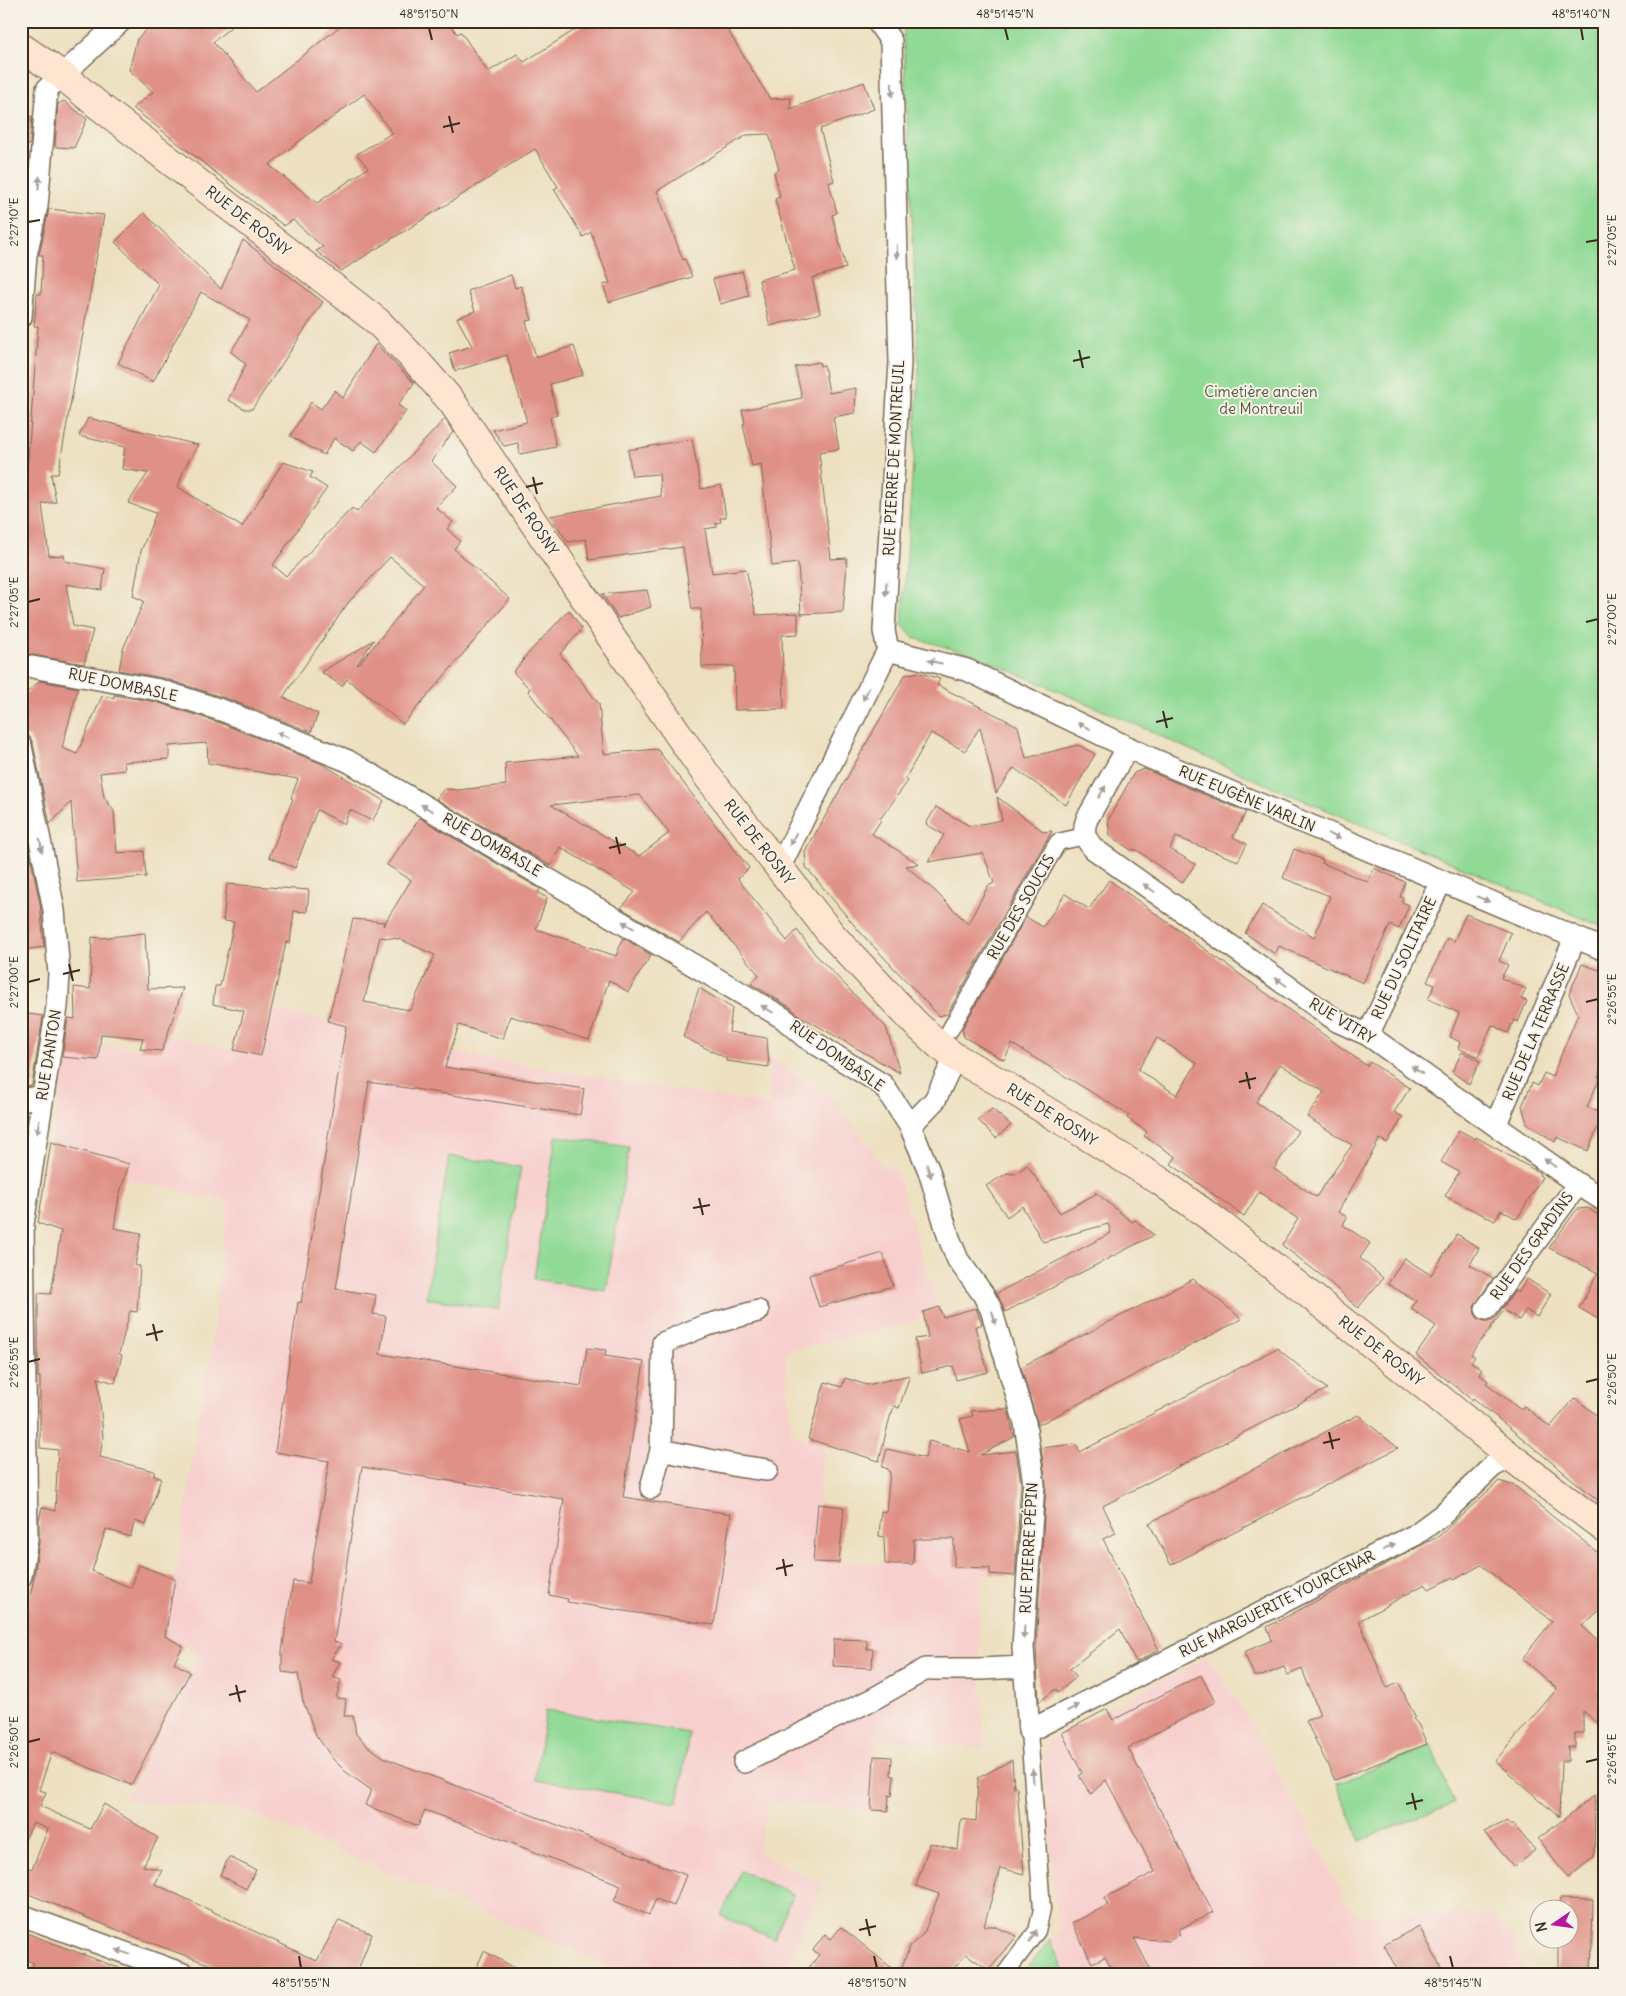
<svg xmlns="http://www.w3.org/2000/svg" width="1626" height="1996" font-family="Delius,sans-serif">
<style>
.built{fill:#f7d0ce}
.green{fill:#91da95;stroke:#66825a}
.building{fill:#e09187;fill-rule:evenodd}
.lines{fill:none;stroke-linecap:round;stroke-linejoin:round}
.pedestrian-casing{stroke:#796a57;stroke-width:19}
.minor-casing{stroke:#796a57;stroke-width:24}
.secondary-casing{stroke:#796a57;stroke-width:30}
.pedestrian{stroke:#fff;stroke-width:16}
.minor{stroke:#fff;stroke-width:21}
.secondary{stroke:#fde5d0;stroke-width:28}
.oneway{fill:#a79f9a}
.ticks{fill:none;stroke:#3b2a1e;stroke-width:2}
.labels{text-anchor:middle;stroke-width:4;stroke-linejoin:round;paint-order:stroke}
.street-label{font-size:15px;fill:#3b2a1e;stroke:#f7f3e8}
.park-label{font-size:15px;fill:#50563c;stroke:#f7f3e8}
.neatline{fill:none;stroke:#3b2a1e;stroke-width:2}
.ticks-label{font-size:12px;text-anchor:middle;fill:#3b2a1e}
</style>
<rect width="100%" height="100%" fill="#f7f3e8"/>
<filter id="ink" filterUnits="userSpaceOnUse"><feTurbulence type="fractalNoise" baseFrequency=".02" numOctaves="2"/><feDisplacementMap in="SourceGraphic" scale="10" xChannelSelector="R" yChannelSelector="G"/><feConvolveMatrix kernelMatrix="1 2 1 2 8 2 1 2 1" color-interpolation-filters="sRGB"/></filter>
<filter id="wash" filterUnits="userSpaceOnUse"><feTurbulence type="fractalNoise" baseFrequency=".0096" numOctaves="4" result="noise"/><feDisplacementMap in="SourceGraphic" scale="20" xChannelSelector="R" yChannelSelector="G"/><feGaussianBlur stdDeviation="1.12" result="paint"/><feColorMatrix in="noise" values="0 0 0 0 0 0 0 0 0 0 0 0 0 0 0 0 0 1.4 0 .05"/><feComposite in="paint" operator="in"/></filter>
<g filter="url(#wash)">
<rect width="100%" height="100%" fill="#ede0c0"/>
<path class="built" d="M21,72L29,84L21,184Z
M272,1009L428,1045L474,1057L770,1105L768,1056L836,1101L886,1170L894,1169L897,1172L937,1306L925,1309L915,1321L785,1352L791,1434L824,1444L813,1562L913,1564L914,1539H955V1567H991L990,1574H981L979,1615L980,1669L985,1748L875,1739L871,1811L770,1802L757,1852L823,1884L783,1975H630L241,1809L124,1801L200,1655L166,1636L204,1385L210,1360L227,1201L125,1179L129,1164L51,1142L68,1042L161,1051L166,1035L260,1056Z
M1208,1656L1263,1744L1354,1916L1490,1913L1516,1940L1523,1975H1066L1050,1940L1058,1930L1043,1755L1049,1741Z"/>
<path class="green" d="M903,21H1605V928L1242,774L1139,726L974,655L914,638L902,625L919,375Z
M556,1136L629,1147L606,1291L534,1279Z
M449,1156L521,1167L498,1310L426,1298Z
M546,1710L689,1733L678,1803L535,1780Z
M1431,1746L1454,1803L1360,1841L1337,1784Z
M741,1871L793,1894L774,1939L721,1916Z
M1050,1940L1066,1975H1022Z"/>
<g id="blocks">
<path class="building" d="M156,21H238L213,42L256,92L347,21H448L457,34L461,32L488,72L517,54L524,62L589,21H722L770,99L791,98L790,109L864,82L874,109L820,129L834,181L829,183L837,213L832,215L846,268L812,278L820,313L770,326L759,280L795,270L775,199L780,197L774,172L779,170L769,134L747,135L657,191L683,260L685,259L692,277L609,302L603,285L610,283L591,232L583,237L554,189L558,187L535,149L341,271L316,251L323,247L293,220L284,226L133,108L153,92L129,70L137,39ZM364,94L392,133L357,154L368,168L317,203L269,165L324,122L325,123Z
M64,101L87,119L74,148L55,147L58,104Z
M32,116L30,145H21V121Z
M49,209L104,215L58,474H51L56,502L42,504L49,556L64,555L65,561L105,569L102,590L66,584L73,626L93,630L84,664L21,653V552L38,326H34L37,294H41L43,255H39Z
M144,213L221,289L243,240L323,302L252,409H245L228,400L246,364L231,352L250,320L201,292L153,382L118,363L159,285L115,242Z
M742,271L749,296L720,304L713,279Z
M511,275L515,288L521,286L532,320L526,321L536,357L574,346L583,375L550,384L557,415L550,417L556,447L520,454L518,443L504,446L493,430L527,422L507,355L455,371L449,353L472,346L457,318L475,311L468,291Z
M376,344L414,383L398,405L406,411L376,452L361,441L353,451L334,438L324,455L290,436L311,402L321,409L335,390L343,398Z
M819,362L820,366L824,365L829,393L856,388L855,413L833,417L839,449L819,452L831,559L847,558L846,576L843,612L801,614L798,563L772,566L761,464L752,466L743,424L745,423L742,410L802,398L795,367Z
M88,418L198,445L184,469L178,487L242,527L283,462L313,472L310,477L327,488L273,565L286,576L352,508L357,512L445,419L453,432L431,461L457,486L436,508L453,522L447,529L460,541L454,549L510,599L403,724L347,679L342,686L321,672L374,640L357,664L358,665L424,585L390,557L348,603L283,697L318,714L311,732L228,699L163,678L119,670L123,649L144,601L133,596L141,551L156,513L128,503L148,473L122,469L125,447L79,436Z
M692,439L701,489L721,485L726,517L720,518L721,522L716,523L717,527L705,529L712,573L746,569L756,615L798,613V634L782,635L784,709L735,710L734,666L702,667L701,609H692L683,547L589,560L586,539L568,542L550,516L661,496L659,474L632,476L628,450Z
M647,590L651,607L618,618L602,594Z
M569,610L582,629L560,654L599,704L604,754L657,749L749,868L738,879L787,941L797,930L815,954L886,1027L900,1073L800,1016L790,1007L751,984L759,975L706,912L679,942L621,908L635,892L560,847L551,866L436,799L444,789L458,790L506,785L505,763L578,756L528,691L530,689L513,672L524,660L523,659ZM640,795L669,833L639,856L551,805Z
M918,672L940,679L937,685L1018,726L1026,758L1078,745L1095,754L1066,805L1014,768L996,793L980,727L965,751L931,733L905,779L908,781L880,819L881,820L872,834L919,864L906,866L935,891L968,924L988,886L994,883L983,853L928,862L944,835L926,824L936,807L970,826L1002,820L997,797L1044,832L1052,831L947,1014L939,1016L859,931L806,867L805,852L905,675Z
M40,681L78,688L62,748L77,754L102,696L114,698V695L156,702L220,723L320,763L384,801L372,821L350,810L344,824L317,810L295,868L269,857L293,799L291,798L298,779L208,763L207,743L169,746V759L124,762L125,770L100,773L104,797L114,811L117,853L144,851L146,877L77,882L71,802L50,824L33,744L30,737L21,734V697Z
M1144,769L1246,812L1233,837L1247,844L1238,861L1176,837L1170,849L1195,864L1182,883L1137,850H1131L1110,836L1108,820L1134,773Z
M21,811L28,846L21,854Z
M420,818L540,889L538,893L547,898L536,929L616,956L623,938L651,955L628,992L609,980L589,1040L510,1016L503,1039L459,1025L445,1067L584,1089L580,1115L369,1082L336,1289L376,1295L373,1314L386,1316L380,1354L581,1386L587,1348L606,1350L605,1356L644,1362L623,1497L731,1514L714,1625L567,1602L568,1599L549,1595L564,1499L362,1467L334,1642L342,1644L331,1659L340,1662L332,1677L341,1680L336,1698L346,1699L344,1716H353L356,1734L367,1746L385,1758L686,1875L674,1906L656,1899L649,1915L614,1901L621,1885L425,1810L418,1826L365,1805L371,1790L346,1772L333,1759L316,1735L303,1701L298,1674L282,1672V1651L293,1581L309,1583L329,1461L275,1452L298,1302L301,1303L346,1026L328,1021L353,919L384,922L383,926L411,880L387,865ZM380,937L399,939L435,955L410,1010L364,1002Z
M1294,849L1323,860L1322,863L1368,882L1374,868L1405,882L1400,897L1403,898L1402,902L1409,905L1399,929L1390,925L1363,983L1279,946L1275,954L1245,933L1262,905L1314,937L1330,896L1283,878Z
M21,855H30L40,903L44,947L21,950Z
M1109,880L1367,1066L1370,1062L1410,1088L1394,1112L1403,1117L1387,1143L1380,1139L1338,1212L1347,1217L1343,1225L1370,1243L1360,1258L1383,1278L1358,1308L1327,1280L1282,1245L1298,1219L1259,1192L1244,1216L1171,1164L1176,1157L1144,1136L1147,1132L1127,1118L1129,1115L1012,1044L1004,1060L964,1037L962,1029L1026,917L1043,927L1065,894L1089,909ZM1157,1038L1197,1063L1177,1095L1138,1070ZM1280,1064L1324,1092L1307,1117L1352,1145L1316,1197L1274,1169L1298,1131L1256,1102Z
M227,884L309,890L307,912L294,911L290,943L286,942L261,1056L234,1050L244,1011L213,1004L215,986H220L234,922L223,921Z
M1466,914L1511,933L1499,961L1508,965L1501,978L1526,989L1521,999L1527,1001L1518,1022L1514,1020L1508,1033L1492,1025L1478,1057L1458,1048L1460,1042L1450,1037L1459,1013L1428,999L1435,985L1427,982L1447,938L1454,941Z
M145,933L148,989L183,988L162,1051L140,1049L143,1038L101,1034L98,1060L62,1057L68,1018L75,1019L74,987L90,989L92,937L101,938Z
M1582,964L1605,972V1061L1598,1077L1600,1078L1587,1107L1603,1114L1588,1151L1557,1137L1555,1142L1527,1123L1522,1106L1532,1083L1538,1086L1544,1073L1552,1077L1578,1014L1569,994Z
M699,988L732,1008L729,1032L767,1038L769,1067L726,1061V1058L683,1037Z
M21,1013L43,1016L32,1085L21,1087Z
M1462,1052L1480,1061L1469,1084L1452,1072Z
M992,1109L1011,1125L996,1138L978,1120Z
M1459,1130L1475,1139L1476,1137L1540,1173L1539,1175L1542,1177L1517,1219L1501,1210L1495,1221L1445,1196L1459,1172L1441,1162Z
M51,1142L129,1164L119,1196L114,1228L141,1233L135,1266H140L137,1312L130,1311L119,1354L122,1355L115,1383L98,1378L103,1437L100,1457L154,1471V1476L161,1478L146,1525L135,1521L130,1537L106,1529L92,1571L131,1588L139,1565L175,1579L165,1636L183,1646L174,1663L190,1672L131,1785L52,1752L39,1790L46,1792L40,1806L90,1829L104,1804L158,1838L143,1866L162,1870L155,1884L317,1961L339,1920L372,1934L356,1975H238L130,1935L21,1891V1865L32,1869L48,1829L33,1823L21,1848V1635L34,1578L39,1541V1520L42,1507L55,1511L58,1450L40,1448V1377H38V1293L51,1294L61,1231L38,1223Z
M1027,1165L1060,1213L1096,1194L1095,1192L1132,1222L1135,1220L1154,1235L1005,1312L997,1293L1111,1233L1108,1224L1043,1242L1022,1206L1007,1217L986,1186L1007,1173L1015,1174Z
M1588,1208L1605,1220V1323L1579,1308L1598,1273L1549,1248L1575,1212L1578,1209Z
M1457,1234L1479,1248L1470,1265L1493,1278L1474,1307L1475,1314L1479,1319L1485,1321H1491L1496,1317L1515,1291L1518,1293L1527,1279L1551,1294L1537,1317L1526,1310L1519,1320L1504,1310L1471,1354L1475,1357L1471,1362L1482,1370L1479,1374L1488,1381L1486,1383L1521,1410L1524,1406L1550,1427L1575,1398L1605,1422V1506L1473,1398L1472,1400L1416,1355L1436,1326L1411,1309L1416,1301L1388,1284L1404,1258L1431,1275Z
M883,1253L893,1286L819,1307L809,1275Z
M1193,1279L1242,1319L1038,1425L1021,1367Z
M939,1307L943,1317L976,1308L982,1324L975,1327L988,1372L956,1380L953,1366L922,1373L915,1339L928,1337L923,1312Z
M1277,1348L1327,1389L1103,1506L1116,1533L1103,1539L1159,1650L1136,1662L1120,1629L1070,1669L1077,1677L1058,1692L1056,1689L1039,1702L1036,1647L1046,1485L1041,1448L1075,1444L1080,1452Z
M910,1375L899,1408L894,1406L892,1413H891L879,1461L808,1439L825,1382L842,1387L845,1378L867,1385Z
M1008,1409L1014,1437L980,1455L1016,1451L1021,1484L1015,1576L990,1574V1568L954,1567V1539H914L913,1564H885L884,1537L879,1536L881,1511L886,1512L890,1472L888,1471V1469L882,1467L887,1449L925,1458L929,1441L970,1452L960,1419L973,1416L971,1411Z
M1358,1415L1398,1448L1171,1565L1149,1523Z
M1499,1481L1515,1486L1602,1556L1601,1609L1582,1626L1600,1642L1598,1723L1583,1711V1733H1575V1747H1568V1761H1561L1559,1817L1495,1761L1557,1689L1522,1659L1552,1621L1481,1565L1454,1580L1453,1577L1429,1589L1425,1584L1359,1621L1387,1688L1399,1683L1415,1717L1413,1719L1418,1724L1427,1744L1335,1780L1306,1721L1320,1715L1302,1669L1288,1675L1284,1667L1262,1676H1254L1244,1652L1272,1640L1267,1627L1439,1536Z
M818,1504L844,1507L839,1563L813,1562Z
M834,1639L867,1640V1649H873L872,1668L833,1666Z
M1201,1675L1215,1702L1128,1748L1213,1912L1178,1930L1180,1934L1169,1941L1134,1938L1153,1975H1115L1105,1957L1092,1963L1072,1923L1108,1905L1104,1898L1155,1872L1106,1780L1091,1794L1079,1776L1082,1773L1062,1733L1107,1709L1113,1720Z
M874,1756L892,1757L891,1775L894,1776L892,1796L889,1795L888,1811L871,1810Z
M1012,1760L1014,1787H1017L1024,1874L1000,1868L984,1926H993L1017,1936L989,1970L966,1954L948,1975H803L819,1955L813,1950L825,1934L831,1939L841,1927L899,1974L910,1946L924,1933L939,1894L916,1886L930,1843L958,1850L961,1819L976,1821L978,1778Z
M1595,1795L1594,1857L1568,1878L1538,1839Z
M1507,1821L1511,1826L1513,1824L1535,1850L1514,1867L1484,1832Z
M229,1857L256,1870L246,1889L220,1875Z
M1560,1899L1593,1900L1591,1975H1558V1938H1568V1908H1559Z
M1419,1926L1445,1975H1400L1384,1945Z
M21,1931L132,1973V1975H28L34,1963L21,1958Z
M484,1951L528,1975H473Z"/>
</g>
</g>
<g filter="url(#ink)">
<use href="#blocks" fill-opacity="0" stroke="#796a57" stroke-width="1"/>
<g class="lines">
<g class="pedestrian-casing">
<path id="pedestrian" d="M950,1030L1058,842L1085,836
M1004,1975L1037,1931L1042,1909L1029,1731"/>
</g>
<g class="minor-casing">
<path id="minor" d="M21,317L26,255L37,206L47,89L121,21
M888,650L967,670L1148,757L1605,950
M21,665L159,690L224,711L348,761L783,1018L805,1037L883,1085L910,1126L929,1171L949,1238L958,1260L983,1294L991,1309L1025,1423L1034,1484L1023,1647L1029,1731L1415,1535L1442,1515L1493,1466L1511,1457
M21,746L54,910L59,974L57,1007L23,1224L27,1539L21,1576
M1128,747L1087,819C1082,831 1085,839 1094,849L1337,1021L1368,1035L1578,1184L1605,1201
M779,868L888,650L884,631L900,362L891,41L877,21
M1368,1035L1441,881
M21,1100L43,1096
M1496,1124L1575,938
M910,1126L935,1100L955,1057
M1486,1309L1578,1184
M661,1450L738,1466L767,1470
M651,1488L661,1450L663,1343L704,1326L758,1311
M744,1762L875,1698L926,1669H980L1024,1667
M21,1915L186,1975"/>
</g>
<g class="secondary-casing">
<path id="secondary" d="M21,47L62,75L99,106L377,321L417,362L452,402L611,637L708,777L832,935L916,1024L940,1046L955,1057L1001,1083L1160,1181L1221,1225L1426,1387L1511,1457L1605,1529"/>
</g>
<use href="#pedestrian" class="pedestrian"/>
<use href="#minor" class="minor"/>
<use href="#secondary" class="secondary"/>
</g>
<defs><path id="oneway-solid" d="M-6-.8H1V-3.2L6.5 0L1 3.2V.8H-6Z" transform="scale(1.25)"/></defs>
<g class="oneway">
<use href="#oneway-solid" transform="translate(892 90) rotate(88)"/>
<use href="#oneway-solid" transform="translate(39 183) rotate(-85)"/>
<use href="#oneway-solid" transform="translate(897 252) rotate(88)"/>
<use href="#oneway-solid" transform="translate(886 589) rotate(94)"/>
<use href="#oneway-solid" transform="translate(935 662) rotate(-166)"/>
<use href="#oneway-solid" transform="translate(866 694) rotate(117)"/>
<use href="#oneway-solid" transform="translate(1084 726) rotate(-154)"/>
<use href="#oneway-solid" transform="translate(283 735) rotate(-158)"/>
<use href="#oneway-solid" transform="translate(1102 792) rotate(-59)"/>
<use href="#oneway-solid" transform="translate(427 808) rotate(-150)"/>
<use href="#oneway-solid" transform="translate(1334 836) rotate(23)"/>
<use href="#oneway-solid" transform="translate(793 839) rotate(117)"/>
<use href="#oneway-solid" transform="translate(41 845) rotate(79)"/>
<use href="#oneway-solid" transform="translate(1149 888) rotate(-145)"/>
<use href="#oneway-solid" transform="translate(1483 899) rotate(23)"/>
<use href="#oneway-solid" transform="translate(628 925) rotate(-149)"/>
<use href="#oneway-solid" transform="translate(1281 982) rotate(-145)"/>
<use href="#oneway-solid" transform="translate(767 1009) rotate(-149)"/>
<use href="#oneway-solid" transform="translate(1417 1070) rotate(-145)"/>
<use href="#oneway-solid" transform="translate(38 1127) rotate(99)"/>
<use href="#oneway-solid" transform="translate(1550 1163) rotate(-144)"/>
<use href="#oneway-solid" transform="translate(929 1171) rotate(70)"/>
<use href="#oneway-solid" transform="translate(994 1318) rotate(75)"/>
<use href="#oneway-solid" transform="translate(1389 1547) rotate(-27)"/>
<use href="#oneway-solid" transform="translate(1024 1632) rotate(94)"/>
<use href="#oneway-solid" transform="translate(1073 1708) rotate(-27)"/>
<use href="#oneway-solid" transform="translate(1033 1776) rotate(-94)"/>
<use href="#oneway-solid" transform="translate(1033 1936) rotate(-58)"/>
<use href="#oneway-solid" transform="translate(123 1952) rotate(-160)"/>
</g>
</g>
<path class="ticks" d="M429,28L432,40M1005,28L1008,40M1581,28L1583,40M449,116L453,133M443,127L460,123M28,222L40,220M1586,242L1598,240M1079,350L1083,368M1073,361L1090,357M533,477L537,494M526,487L543,483M28,602L40,599M1586,622L1598,619M1163,711L1167,728M1156,722L1173,718M616,837L620,854M609,848L626,844M69,964L73,981M63,974L80,970M28,982L40,979M1586,1002L1598,999M1246,1072L1250,1089M1239,1082L1256,1078M699,1198L703,1215M693,1208L710,1205M153,1324L157,1341M146,1335L163,1331M28,1362L40,1359M1586,1382L1598,1379M1329,1432L1333,1449M1323,1443L1340,1439M783,1559L786,1576M776,1569L793,1565M236,1685L240,1702M229,1695L246,1691M28,1742L40,1739M1586,1762L1598,1759M1412,1793L1416,1810M1406,1804L1423,1800M866,1919L870,1936M859,1930L876,1926M299,1956L301,1968M874,1956L877,1968M1450,1956L1453,1968"/>
<g class="labels">
<g class="street-label">
<text transform="translate(248 221) rotate(38)" y="5">RUE DE ROSNY</text>
<text transform="translate(894 458) rotate(-87)" y="5">RUE PIERRE DE MONTREUIL</text>
<text transform="translate(526 511) rotate(56)" y="5">RUE DE ROSNY</text>
<text transform="translate(123 685) rotate(12)" y="5">RUE DOMBASLE</text>
<text transform="translate(1247 799) rotate(23)" y="5">RUE EUGÈNE VARLIN</text>
<text transform="translate(759 842) rotate(52)" y="5">RUE DE ROSNY</text>
<text transform="translate(492 845) rotate(30)" y="5">RUE DOMBASLE</text>
<text transform="translate(1021 907) rotate(-60)" y="5">RUE DES SOUCIS</text>
<text transform="translate(1404 958) rotate(-65)" y="5">RUE DU SOLITAIRE</text>
<text transform="translate(1342 1021) rotate(31)" y="5">RUE VITRY</text>
<text transform="translate(1536 1032) rotate(-67)" y="5">RUE DE LA TERRASSE</text>
<text transform="translate(49 1055) rotate(-81)" y="5">RUE DANTON</text>
<text transform="translate(837 1056) rotate(35)" y="5">RUE DOMBASLE</text>
<text transform="translate(1052 1115) rotate(32)" y="5">RUE DE ROSNY</text>
<text transform="translate(1532 1246) rotate(-54)" y="5">RUE DES GRADINS</text>
<text transform="translate(1381 1351) rotate(38)" y="5">RUE DE ROSNY</text>
<text transform="translate(1029 1548) rotate(-87)" y="5">RUE PIERRE PÉPIN</text>
<text transform="translate(1277 1604) rotate(-27)" y="5">RUE MARGUERITE YOURCENAR</text>
</g>
<g class="park-label">
<text x="1261" y="397">Cimetière ancien<tspan x="1261" dy="17">de Montreuil</tspan></text>
</g>
</g>
<rect width="1626" height="1996" fill="none" stroke="#f7f3e8" stroke-width="55"/>
<g transform="translate(1554 1924) rotate(257)"><circle r="24" fill="#f7f3e8" stroke="#aca397"/>
<path d="M0-4L9 19L0 12L-9 19Z" fill="#b5179e"/>
<text y="-8" font-size="14" font-weight="bold" text-anchor="middle" fill="#3b2a1e">N</text>
</g>
<rect x="28" y="28" width="1570" height="1940" class="neatline"/>
<g class="ticks-label">
<text x="429" y="18">48°51'50"N</text>
<text x="1005" y="18">48°51'45"N</text>
<text x="1581" y="18">48°51'40"N</text>
<text transform="translate(14 222) rotate(-90)" y="4">2°27'10"E</text>
<text transform="translate(1612 240) rotate(-90)" y="4">2°27'05"E</text>
<text transform="translate(14 602) rotate(-90)" y="4">2°27'05"E</text>
<text transform="translate(1612 619) rotate(-90)" y="4">2°27'00"E</text>
<text transform="translate(14 982) rotate(-90)" y="4">2°27'00"E</text>
<text transform="translate(1612 999) rotate(-90)" y="4">2°26'55"E</text>
<text transform="translate(14 1362) rotate(-90)" y="4">2°26'55"E</text>
<text transform="translate(1612 1379) rotate(-90)" y="4">2°26'50"E</text>
<text transform="translate(14 1742) rotate(-90)" y="4">2°26'50"E</text>
<text transform="translate(1612 1759) rotate(-90)" y="4">2°26'45"E</text>
<text x="301" y="1987">48°51'55"N</text>
<text x="877" y="1987">48°51'50"N</text>
<text x="1453" y="1987">48°51'45"N</text>
</g>
</svg>
